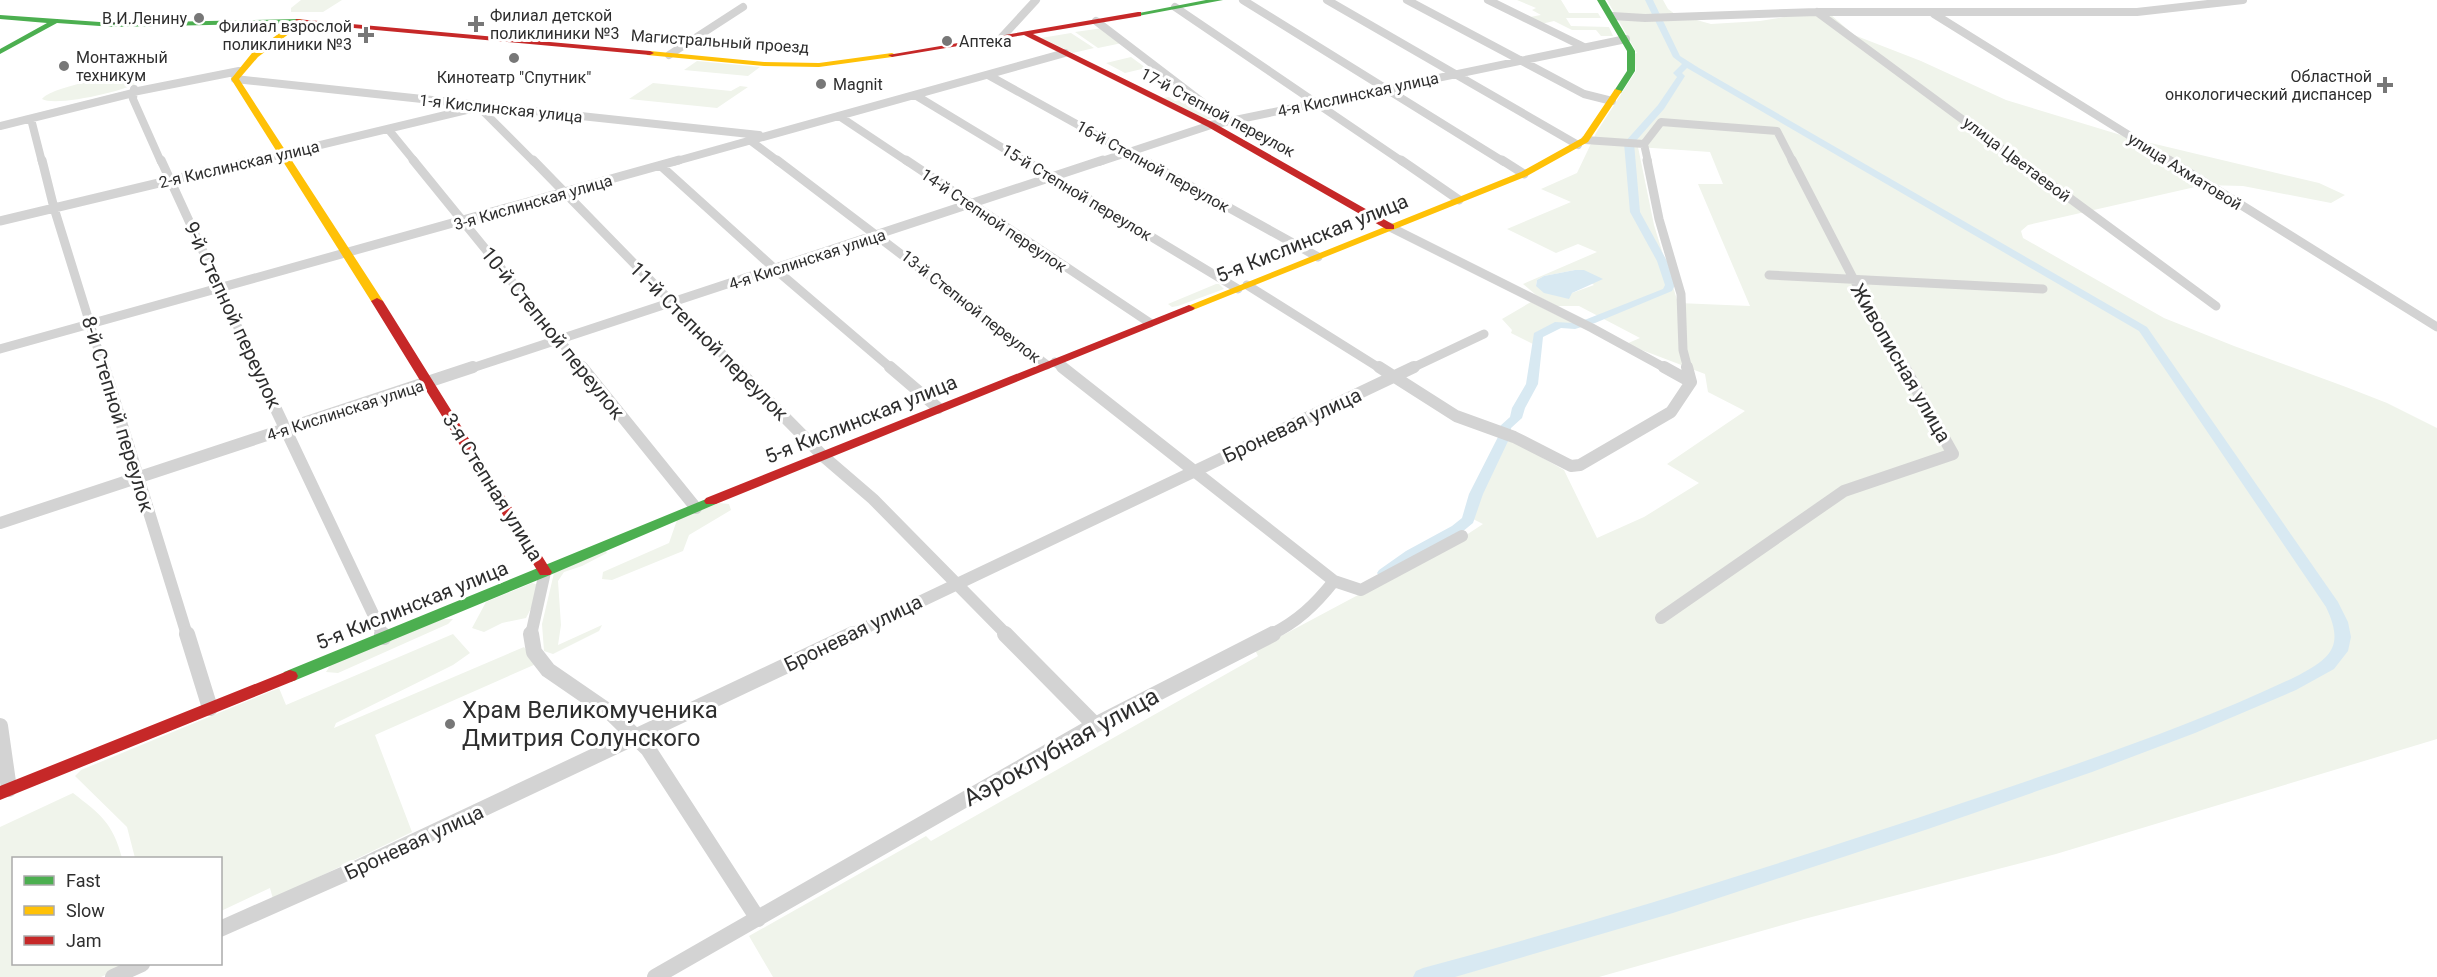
<svg xmlns="http://www.w3.org/2000/svg" width="2437" height="977" font-family="Roboto,sans-serif">
<style>
.green{fill:#f0f4eb;fill-rule:evenodd}
.water{fill:#d8e9f2}
.lines{fill:none;stroke-linecap:round;stroke-linejoin:round}
.canal{fill:#d8e9f2;fill-rule:evenodd}
.street-far3{stroke:#d3d3d3;stroke-width:8}
.street-far2{stroke:#d3d3d3;stroke-width:9}
.street-far1{stroke:#d3d3d3;stroke-width:12}
.street{stroke:#d3d3d3;stroke-width:16}
.fast{fill:#4caf50;fill-rule:evenodd}
.slow{fill:#ffc107;fill-rule:evenodd}
.jam{fill:#c62828;fill-rule:evenodd}
.poi-dot{fill:#777;stroke:#fff;stroke-width:2}
.labels{text-anchor:middle;stroke-width:6;stroke-linejoin:round;paint-order:stroke}
.far-poi-label{font-size:16px;fill:#2e2e2e;stroke:#fff;text-anchor:start}
.far-street-label{font-size:16px;fill:#2e2e2e;stroke:#fff}
.street-label{font-size:20px;fill:#2e2e2e;stroke:#fff}
.near-poi-label{font-size:24px;fill:#2e2e2e;stroke:#fff;text-anchor:start}
.near-street-label{font-size:24px;fill:#2e2e2e;stroke:#fff}
</style>
<rect width="100%" height="100%" fill="#fff"/>
<path class="green" d="M301,0H342L323,12H291V8Z
M1517,0H1561L1569,13H1598L1601,18H1566L1571,26L1609,27L1613,36H1601L1596,30H1572L1554,21L1541,24L1530,17L1541,15L1532,10L1536,8Z
M1607,0H1663L1668,9L1675,14L1711,24L1760,21L1816,12L1831,15L1854,35L1921,61L2006,100L2134,139L2319,183L2345,195L2331,203L2243,186L2204,185L2028,225L2021,231L2023,238L2164,318L2234,346L2346,387L2387,403L2437,428V739L2056,854L1804,919L1599,977H773L749,936L926,836L931,841L1258,656L1255,650L1448,547L1483,524L1471,518L1506,437L1564,470L1597,538L1644,517L1699,483L1667,464L1745,411L1708,392L1705,374L1626,344L1640,338L1579,306H1557L1536,295L1523,284L1597,252L1578,244L1556,253L1507,229L1571,202L1541,189L1577,173L1596,133L1636,71L1634,54L1637,53ZM1638,147L1710,152L1723,184H1698L1750,306L1678,303L1654,225ZM1575,270L1594,285L1572,293L1536,286L1537,280L1544,276Z
M1103,28L1122,43L1098,48L1075,32Z
M1071,33L1094,48L1073,53L1041,38Z
M1131,57L1146,68L1125,73L1106,63Z
M697,61L760,67L748,76L684,70Z
M139,75L141,81C127,91 56,107 42,99C52,86 122,74 139,75Z
M653,83L731,91L740,86L748,87L717,108L629,99Z
M1188,93L1220,119H1205L1163,98L1169,97L1175,101L1186,99L1181,94Z
M1216,284H1219L1224,289L1178,306L1172,307L1168,304Z
M1531,302L1573,323L1575,326L1559,324L1538,335L1535,345L1511,333L1512,330L1502,319Z
M719,503L729,504L731,510L689,535L683,551L612,580L602,579L603,572L669,543L677,520Z
M605,549L607,553L582,566L564,572L558,581L561,625L558,645L602,625L599,631L553,654L544,651L542,624L554,573Z
M532,583L539,585L538,595L526,618L502,623L484,632L472,628L486,602Z
M443,619H453L448,624L338,673L326,672L331,664Z
M453,634L470,653L453,665L336,723L334,728L524,647L536,664L375,735L412,832L273,899L270,888L221,911L220,858H135L127,827L75,776L81,770L279,688L286,705Z
M73,793C100,814 113,823 122,858H14V964H128L101,977H0V827Z"/>
<path class="water" d="M1575,270H1584L1603,279L1572,293L1569,299L1544,293L1536,286L1537,280L1544,276Z"/>
<g class="lines">
<path class="canal" d="M1645,0H1653L1680,56L1699,68L2147,327L2338,602L2348,622L2351,637L2348,651L2334,669L2296,690L2195,733L2092,772L1928,829L1673,913L1455,977H1413L1416,971L1423,968C1605,919 1784,863 1962,803C2074,765 2188,728 2295,677C2331,658 2345,647 2326,607L2139,331L1687,68L1682,73L1685,76L1664,109L1634,143L1640,212L1667,261L1675,285L1672,291L1595,323L1575,329L1561,328L1543,337L1538,384L1525,408L1522,418L1511,428L1510,437L1483,494L1473,523L1462,532L1416,557L1389,576H1379L1377,573L1379,570L1406,551L1452,526L1462,518L1469,494L1498,437L1499,427L1510,417L1512,408L1526,384L1534,333L1555,322L1574,323L1587,319L1663,289L1665,285L1657,261L1630,212L1624,143L1658,105L1677,77L1673,73L1682,64L1673,57Z"/>
<path class="street-far3" d="M1243,0L1504,162
M1327,0L1578,145
M1407,0L1584,94L1612,101
M1488,0L1584,47
M1175,7L1403,162
M1817,12L2020,162
M1934,14L2172,162
M1612,16L1645,18L1817,12H2137L2243,0
M1096,21L1227,121
M1002,37L1036,0
M669,55L743,7
M988,75L1145,162
M235,79L759,135
M134,89L133,99L161,162
M133,92L239,71
M915,95L1026,162
M839,116L908,162
M31,119L42,162
M0,126L133,93
M388,129L415,162
M1585,140L1644,144L1648,162
M751,141L779,162
M1644,144L1661,122L1777,131L1793,162
M249,162L479,107L534,162
M673,162L1065,53
M1099,162L1211,125L1626,39"/>
<path class="street-far2" d="M42,160L54,208L104,369
M161,160L257,369
M413,160L583,369
M533,160L737,369
M777,160L1047,365
M906,160L1150,323
M1024,160L1238,289
M1143,160L1318,257
M1401,160L1459,200
M1502,160L1524,174
M1647,160L1659,219L1681,294L1683,350L1688,369
M1792,160L1853,278L1905,369
M2018,160L2216,306
M2169,160L2437,327
M661,166L775,269L892,369
M0,221L255,160
M1390,227L1592,328L1667,369
M1769,275L2043,289
M1247,285L1381,369
M0,349L679,160
M1055,362L1064,369
M469,369L1103,160
M1410,369L1484,334"/>
<path class="street-far1" d="M104,367L187,635
M256,367L383,635
M582,367L696,508
M735,367L823,456L873,499L1007,635
M890,367L938,408
M1062,367L1334,581
M1379,367L1456,416L1514,437L1571,466L1580,465L1671,412L1691,382
M1664,367L1691,382
M1687,367L1691,382
M0,523L473,367
M1661,618L1844,491L1953,454L1904,367
M531,635L545,572
M850,635L1414,367
M1270,635C1297,622 1315,605 1334,581L1361,590L1462,536"/>
<path class="street" d="M187,634L210,708
M382,634L384,637
M531,634L534,652L548,670L612,714L648,749L758,919
M1005,634L1095,725
M0,726L9,789
M220,929L349,872L853,634
M113,977L142,964
M655,977L1095,725L1273,634"/>
<path class="fast" d="M1206,0H1223L1138,16L1134,14Z
M1597,0H1605L1635,51V71L1621,93L1618,94L1614,91L1627,71V51Z
M0,15L114,23L299,19L303,21L299,23L114,27L57,23L0,54V49L47,23L0,19Z
M711,497L716,498L718,501L716,504L550,575L296,680L290,682L284,680L282,676L284,672Z"/>
<path class="slow" d="M299,19L306,21L258,57L239,79L383,301L381,303H373L371,301L231,79L252,53Z
M650,51L764,62L819,63L892,53L896,55L892,57L819,67L764,66L647,55L646,53Z
M1615,89L1622,91L1588,142L1527,176L1193,310L1189,311L1183,308L1521,172L1582,138Z"/>
<path class="jam" d="M1138,12H1141V16L1033,34L1214,123L1394,225V229H1386L1208,127L1024,35L892,57L888,55Z
M296,19L650,51L654,53L650,55L299,23L295,21Z
M377,298L383,301L550,569L552,572L550,575H540L371,301Z
M1189,305L1195,308L1193,310L716,504H706L704,501L706,498Z
M290,670L296,672L298,676L296,680L0,800V786Z"/>
</g>
<g class="poi-dot">
<circle cx="199" cy="18" r="6"/>
<path d="M473 15h6v6h6v6h-6v6h-6v-6h-6v-6h6z"/>
<path d="M363 26h6v6h6v6h-6v6h-6v-6h-6v-6h6z"/>
<circle cx="947" cy="41" r="6"/>
<circle cx="514" cy="58" r="6"/>
<circle cx="64" cy="66" r="6"/>
<circle cx="821" cy="84" r="6"/>
<path d="M2382 76h6v6h6v6h-6v6h-6v-6h-6v-6h6z"/>
<circle cx="450" cy="724" r="6"/>
</g>
<g class="labels">
<g class="far-poi-label">
<text x="490" y="21">Филиал детской<tspan x="490" dy="18">поликлиники №3</tspan></text>
<text x="187" y="24" text-anchor="end">В.И.Ленину</text>
<text x="352" y="32" text-anchor="end">Филиал взрослой<tspan x="352" dy="18">поликлиники №3</tspan></text>
<text x="959" y="47">Аптека</text>
<text x="76" y="63">Монтажный<tspan x="76" dy="18">техникум</tspan></text>
<text x="2372" y="82" text-anchor="end">Областной<tspan x="2372" dy="18">онкологический диспансер</tspan></text>
<text x="514" y="83" text-anchor="middle">Кинотеатр "Спутник"</text>
<text x="833" y="90">Magnit</text>
</g>
<g class="far-street-label">
<text transform="translate(720 41) rotate(4)" y="6">Магистральный проезд</text>
<text transform="translate(1358 94) rotate(-12)" y="6">4-я Кислинская улица</text>
<text transform="translate(501 108) rotate(6)" y="6">1-я Кислинская улица</text>
<text transform="translate(1218 112) rotate(28)" y="6">17-й Степной переулок</text>
<text transform="translate(2017 159) rotate(37)" y="6">улица Цветаевой</text>
<text transform="translate(239 164) rotate(-13)" y="6">2-я Кислинская улица</text>
<text transform="translate(1153 166) rotate(29)" y="6">16-й Степной переулок</text>
<text transform="translate(2185 171) rotate(32)" y="6">улица Ахматовой</text>
<text transform="translate(1077 192) rotate(31)" y="6">15-й Степной переулок</text>
<text transform="translate(533 202) rotate(-16)" y="6">3-я Кислинская улица</text>
<text transform="translate(994 220) rotate(34)" y="6">14-й Степной переулок</text>
<text transform="translate(807 259) rotate(-18)" y="6">4-я Кислинская улица</text>
<text transform="translate(971 306) rotate(38)" y="6">13-й Степной переулок</text>
<text transform="translate(345 410) rotate(-18)" y="6">4-я Кислинская улица</text>
</g>
<g class="street-label">
<text transform="translate(1312 238) rotate(-22)" y="7">5-я Кислинская улица</text>
<text transform="translate(233 315) rotate(65)" y="7">9-й Степной переулок</text>
<text transform="translate(553 333) rotate(51)" y="7">10-й Степной переулок</text>
<text transform="translate(709 341) rotate(45)" y="7">11-й Степной переулок</text>
<text transform="translate(1901 363) rotate(60)" y="7">Живописная улица</text>
<text transform="translate(118 414) rotate(73)" y="7">8-й Степной переулок</text>
<text transform="translate(861 419) rotate(-22)" y="7">5-я Кислинская улица</text>
<text transform="translate(1292 425) rotate(-25)" y="7">Броневая улица</text>
<text transform="translate(493 487) rotate(58)" y="7">3-я Степная улица</text>
<text transform="translate(412 605) rotate(-22)" y="7">5-я Кислинская улица</text>
<text transform="translate(853 633) rotate(-26)" y="7">Броневая улица</text>
<text transform="translate(414 842) rotate(-25)" y="7">Броневая улица</text>
</g>
<g class="near-poi-label">
<text x="462" y="718">Храм Великомученика<tspan x="462" dy="28">Дмитрия Солунского</tspan></text>
</g>
<g class="near-street-label">
<text transform="translate(1061 747) rotate(-29)" y="8">Аэроклубная улица</text>
</g>
</g>
<rect x="12" y="857" width="210" height="108" fill="#ffffff" stroke="#ababab" stroke-width="1.5"/>
<rect x="24" y="876" width="30" height="9" fill="#4caf50" stroke="#ababab" stroke-width="1.5"/>
<text x="66" y="887" font-size="18" fill="#2e2e2e">Fast</text>
<rect x="24" y="906" width="30" height="9" fill="#ffc107" stroke="#ababab" stroke-width="1.5"/>
<text x="66" y="917" font-size="18" fill="#2e2e2e">Slow</text>
<rect x="24" y="936" width="30" height="9" fill="#c62828" stroke="#ababab" stroke-width="1.5"/>
<text x="66" y="947" font-size="18" fill="#2e2e2e">Jam</text>
</svg>
